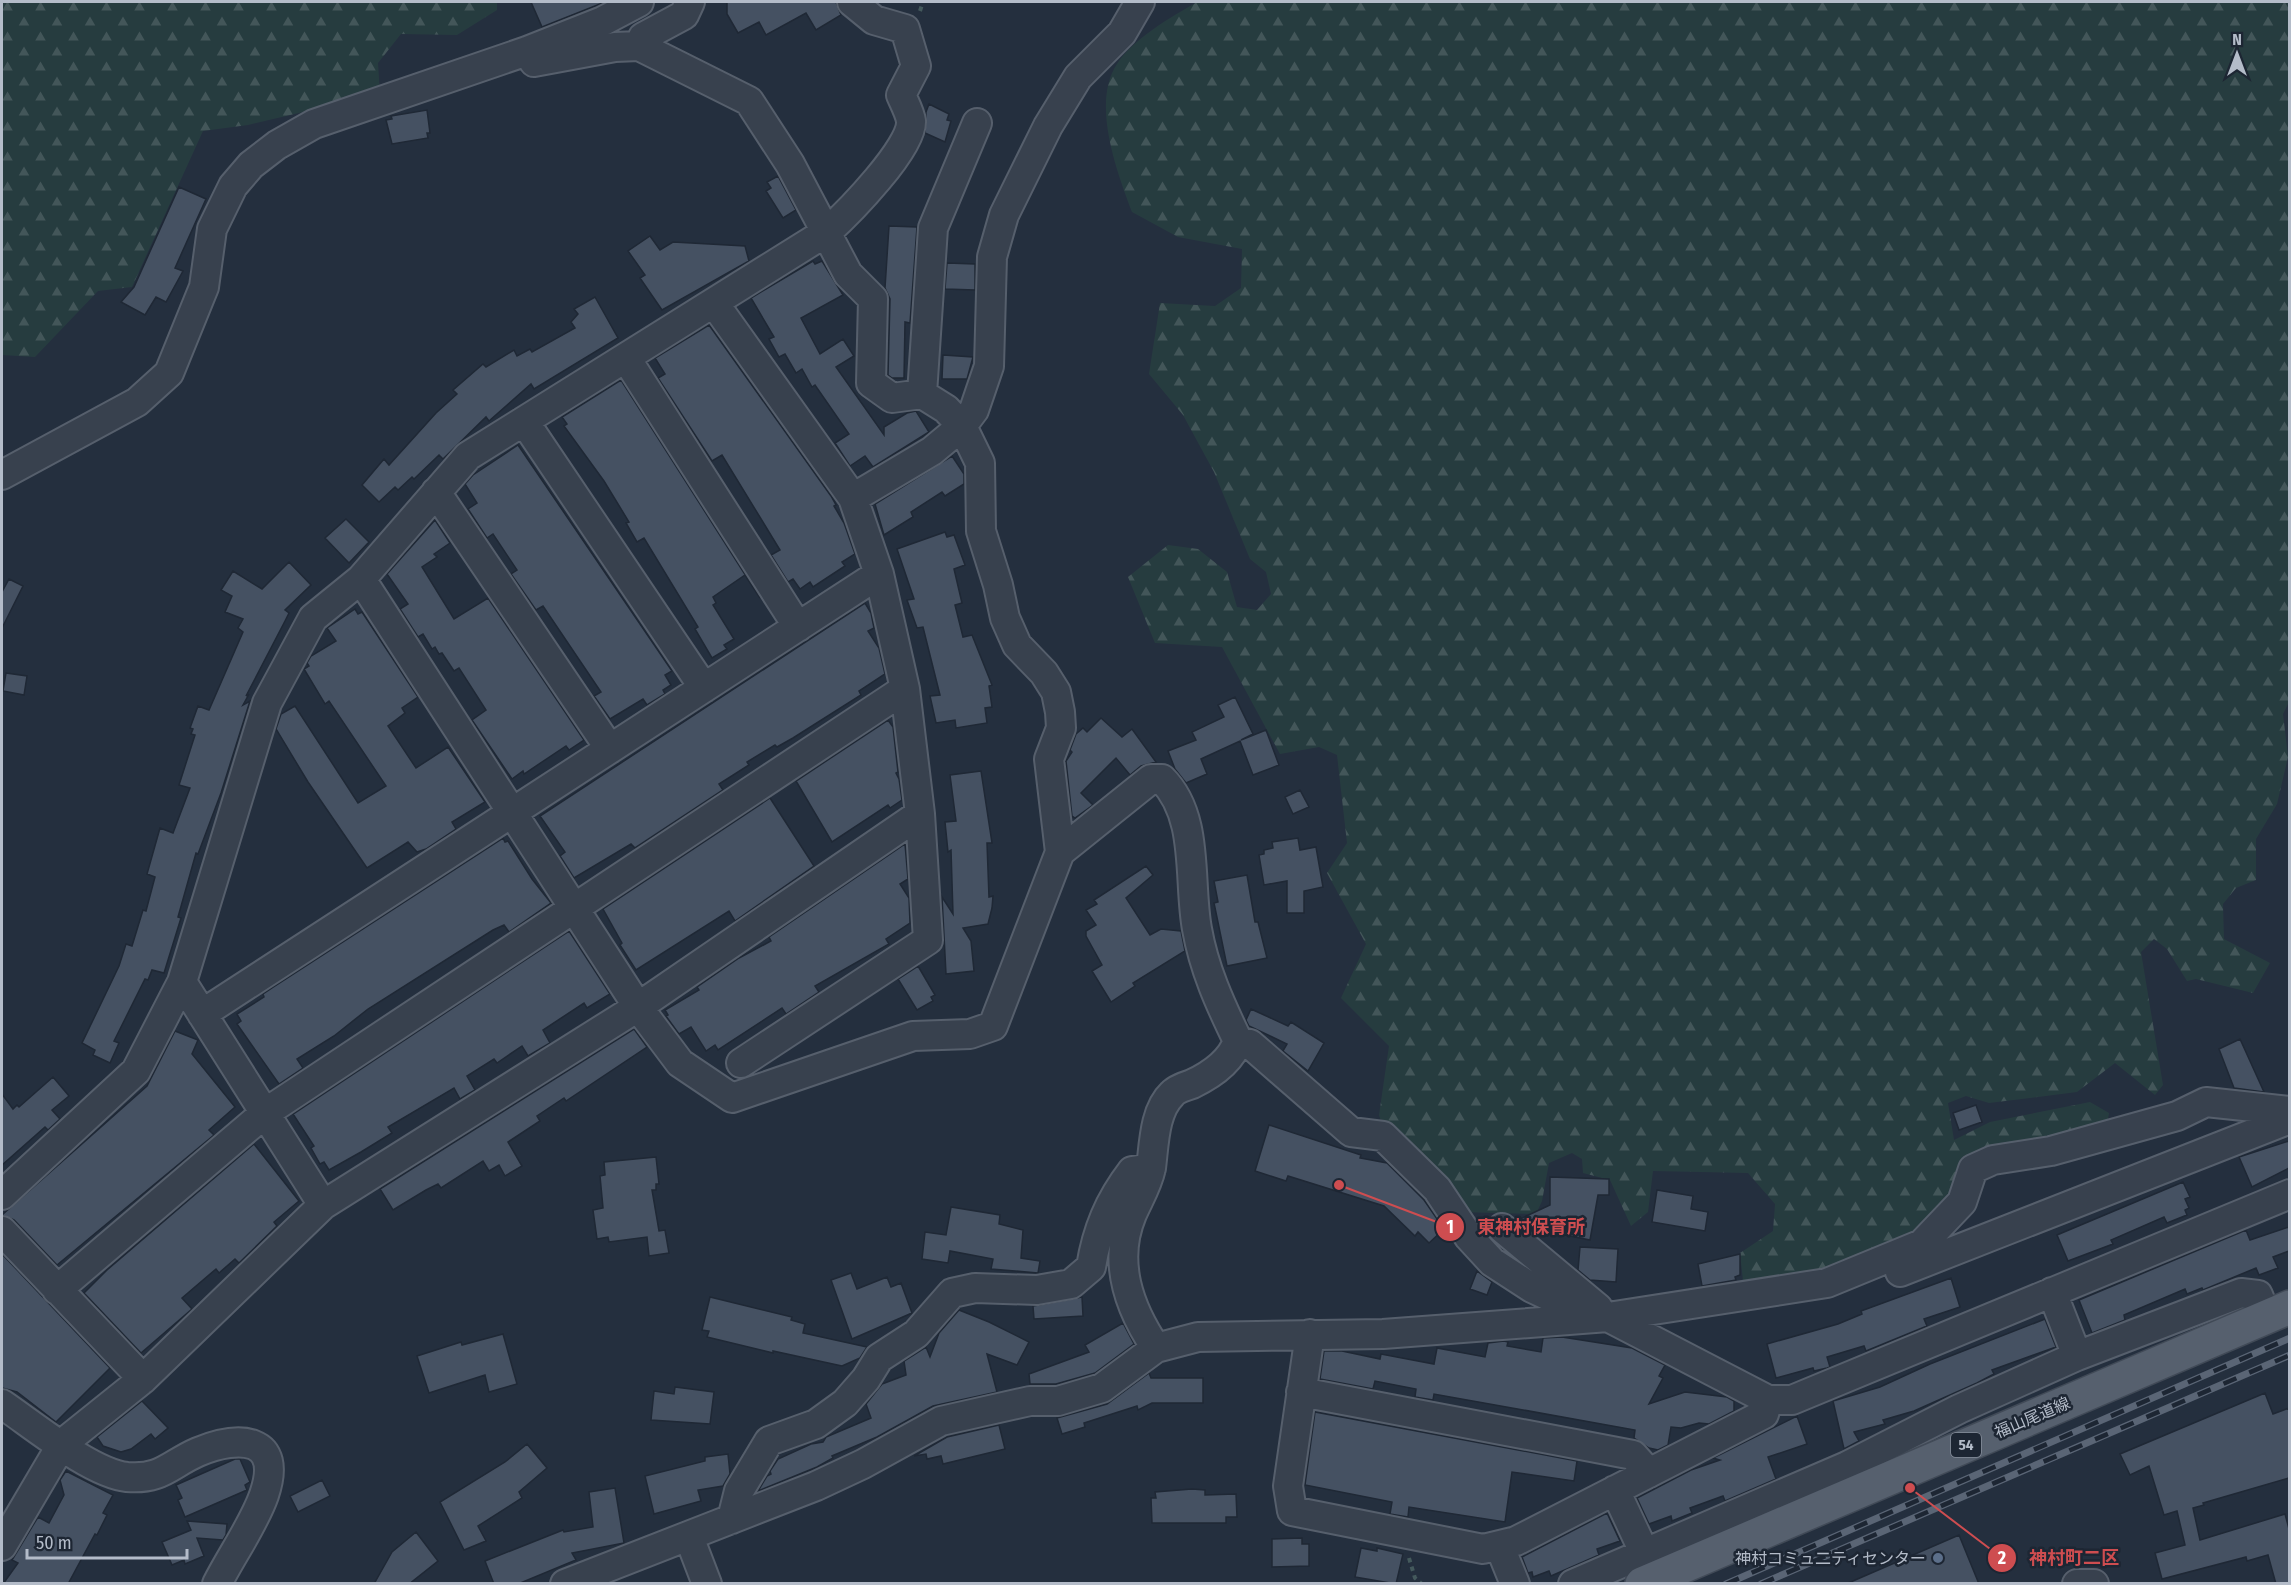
<svg xmlns="http://www.w3.org/2000/svg" width="2291" height="1585" font-family="'Fira Sans Condensed','Noto Sans JP',sans-serif">
<style>
.forest{fill:url(#forest-firs)}
.building{fill:#455162;stroke:#1f2835;stroke-width:1.5}
.lines{fill:none;stroke-linecap:round;stroke-linejoin:round}
.minor-casing{stroke:#565f6c;stroke-width:32}
.major-casing{stroke:#414a57;stroke-width:36}
.path{stroke:#44595c;stroke-width:4;stroke-dasharray:4.5 4.5;stroke-linecap:butt}
.minor{stroke:#38414e;stroke-width:28}
.major{stroke:#56606e;stroke-width:33}
.rail-casing{stroke:#5a6575;stroke-width:7}
.rail{stroke:#1d2633;stroke-width:4.5;stroke-dasharray:14;stroke-linecap:butt}
.service-dot{fill:#5c6f8a;stroke:#1d2633;stroke-width:2}
.labels{text-anchor:middle;stroke-width:5;stroke-linejoin:round;paint-order:stroke}
.shield{fill:#1d2633;stroke:#878f9c;stroke-width:1.5}
.shield-label{font-size:15px;font-weight:bold;fill:#b4bcc9}
.street-label{font-size:16px;fill:#b4bcc9;stroke:#1d2633}
.poi-label{font-size:16px;fill:#b4bcc9;stroke:#1d2633;text-anchor:end}
.leader{fill:none;stroke:#ce4d50;stroke-width:2}
.callout-dot{fill:#ce4d50;stroke:#1d2633;stroke-width:2}
.mark-label{font-size:18px;text-anchor:middle;font-weight:bold;fill:#fff}
.callout-label{font-size:18px;text-anchor:middle;font-weight:bold;fill:#ce4d50;stroke:#1d2633;stroke-width:5;stroke-linejoin:round;paint-order:stroke}
</style>
<defs>
<pattern id="forest-firs" width="22" height="20" patternUnits="userSpaceOnUse" patternTransform="scale(1.5)"><rect width="22" height="20" fill="#263c3f"/><path d="M5 1l3.5 6h-7zM16 11l3.5 6h-7z" fill="#435659"/></pattern>
</defs>
<rect width="100%" height="100%" fill="#242f3e"/>
<path class="forest" d="M2,2H497V10L457,35L401,34L378,63L380,94L248,125L203,131L132,287L98,291L35,357L2,355Z
M1197,2H2289L2290,700L2283,714L2288,757L2277,804L2256,839V880L2236,888L2223,904L2224,939L2270,963L2253,993L2196,979L2187,981L2167,949L2154,939L2141,952L2163,1085L2155,1095L2115,1063L2077,1092L1989,1103L1966,1096L1948,1103L1954,1140L1990,1122L2090,1102L2109,1113L2107,1125L1980,1155L1950,1208L1919,1233L1829,1272L1744,1290L1740,1253L1773,1231L1775,1204L1748,1173L1653,1171L1648,1212L1631,1226L1610,1180L1583,1173L1582,1159L1572,1153L1549,1163L1542,1201L1536,1214L1459,1212L1390,1149L1379,1115L1389,1046L1341,998L1366,944L1327,873L1347,843L1337,755L1319,747L1280,754L1222,647L1155,643L1128,577L1168,545L1198,549L1227,572L1237,607L1257,610L1271,594L1266,572L1250,559L1214,472L1183,415L1149,374L1160,303L1215,306L1241,288L1242,249L1178,237L1132,212C1117,172 1091,103 1117,64C1133,39 1171,17 1197,2Z"/>
<path class="building" d="M531,2H605L542,27Z
M727,2H836L841,15L816,30L806,13L766,35L759,22L738,33L727,14Z
M929,104L949,114L947,120L951,121L945,142L925,133L926,112Z
M427,110L430,133H427L428,138L392,144L386,120L392,119L391,116Z
M778,176L796,210L783,218L766,191L771,188L767,182Z
M179,187L206,199L175,268L183,271L166,302L156,297L145,315L121,302L134,287Z
M889,226L917,227L910,323L905,322L904,378H892L888,375L890,299L885,288Z
M650,236L660,250L673,242L745,246L749,261L662,310L640,278L645,275L628,251Z
M813,261L815,264L822,261L843,295L801,318L820,354L843,339L854,356L836,367L884,435V427L907,413L916,411L929,432L873,467L865,456L850,466L835,443L849,434L815,385L812,387L802,369L796,373L785,354L779,357L769,339L774,337L751,298Z
M947,263L975,264V290L945,289Z
M595,297L618,338L534,389L531,384L489,421L486,417L443,459L439,455L414,479L412,477L398,490L395,487L379,502L362,485L384,459L389,465L436,413L457,394L453,390L483,364L486,367L514,350L517,356L530,349L532,352L575,328L571,322L578,314L574,309Z
M709,325L831,496L836,505L834,506L844,523L855,554L842,562L845,566L813,587L810,582L800,589L793,579L788,582L771,555L780,550L722,455L712,461L658,378L665,374L655,358Z
M943,355L973,357L967,379H942Z
M621,380L760,598L745,575L713,597L716,603L713,605L734,639L724,645L727,649L712,658L695,629L698,627L644,538L637,542L626,523L629,522L604,481L564,426L567,424L562,417Z
M518,445L672,671L665,675L671,685L663,690L665,694L647,705L643,699L610,719L594,696L601,692L543,606L536,610L511,574L517,570L493,534L487,538L468,509L477,503L465,484L473,475Z
M952,456L964,474V484L945,496L942,492L911,512L913,517L884,535L875,504Z
M346,519L369,542L349,563L325,538Z
M435,520L450,543L434,554L437,557L422,567L454,619L488,598L584,740L569,750L566,746L524,774L523,771L512,779L472,720L486,710L459,668L454,671L442,653L439,654L435,647L432,649L423,634L418,637L400,609L408,604L387,574Z
M945,532L947,537L954,535L965,565L954,569L962,603L955,605L963,637L972,635L992,685L989,686L992,707L985,708L987,723L956,728L955,720L936,723L930,696L940,695L923,627L917,628L907,600L914,599L897,549Z
M289,562L311,585L285,610L289,613L285,621L246,696L249,694L243,705L250,701L221,793L198,854L196,853L178,917L181,918L164,973L152,970L148,980L145,979L114,1041L119,1043L110,1063L93,1055L95,1050L82,1043L119,966L126,944L132,946L143,910L146,911L155,877L147,874L160,828L173,833L190,788L179,785L195,735L191,734L193,729L190,728L198,706L209,710L243,632L238,628L243,619L225,612L232,596L221,590L233,571L262,589Z
M9,579L23,586L2,628V592Z
M865,603L871,613L874,628L868,631L879,648L885,674L859,691L861,695L793,738L777,747L775,745L747,762L749,765L719,784L723,790L635,848L631,844L574,878L560,856L565,852L540,816Z
M355,609L358,614L362,612L418,697L402,708L405,713L388,726L416,768L448,747L485,802L452,822L456,829L426,849L417,852L408,842L367,868L308,782L276,729L281,714L295,706L358,803L386,786L329,701L325,704L304,669L309,666L307,663L311,656L336,641L327,628Z
M6,673L27,676L24,695L3,691Z
M1235,697L1253,734L1241,740L1266,730L1279,765L1253,775L1240,741L1201,759L1207,774L1186,783L1175,769L1168,751L1196,740L1192,732L1224,717L1218,705Z
M1101,718L1122,737L1132,729L1156,762L1141,766L1130,775L1116,758L1081,793L1093,805L1075,818L1072,816L1066,761L1072,752L1070,750L1076,734L1083,728L1087,732Z
M888,720L893,727L898,772L896,773L899,779L902,800L890,808L888,805L832,842L796,781Z
M981,771L992,843H987L989,897L993,896L992,908L988,924L963,928L971,941L974,971L946,974L942,897L953,914L951,850L948,852L945,822L956,821L950,775Z
M1300,790L1309,807L1293,814L1285,797Z
M770,798L814,866L735,921L729,911L636,970L620,945L622,943L603,909Z
M503,838L505,842L508,841L532,879L551,903L509,932L504,925L493,930L368,1009L334,1036L297,1059L303,1068L279,1084L237,1024L241,1021L237,1014L264,997L263,994L272,988Z
M1298,838L1300,850L1316,847L1323,887L1304,891V913H1287V881L1264,885L1259,855L1264,854V850L1273,848L1272,842Z
M905,844L908,879L900,884L909,898L910,923L886,939L889,944L815,986L819,992L786,1014L782,1008L718,1050L715,1045L706,1051L691,1027L679,1034L666,1016L668,1015L665,1010L699,990L697,987L739,958L771,941L769,937Z
M1146,866L1153,875L1126,898L1150,935L1161,929L1181,931L1185,951L1133,983L1135,986L1111,1002L1092,971L1102,965L1086,936V931L1096,925L1086,910L1097,904L1094,900Z
M1247,875L1255,922H1258L1267,958L1227,966L1214,903L1218,902L1214,881Z
M569,931L610,994L587,1008L584,1003L543,1030L550,1043L528,1056L522,1046L497,1063L494,1059L467,1076L475,1090L460,1099L454,1088L388,1127L392,1133L361,1152L329,1170L324,1162L320,1164L311,1148L314,1146L293,1114Z
M918,966L935,995L931,997L933,1001L917,1010L898,979Z
M1251,1009L1288,1026L1291,1022L1324,1043L1308,1071L1283,1051L1287,1044L1249,1026L1246,1020Z
M634,1029L647,1047L566,1101L564,1098L537,1116L540,1121L508,1142L522,1166L505,1176L499,1165L489,1171L483,1161L441,1188L438,1184L426,1190L393,1210L380,1189Z
M175,1031L198,1040L192,1054L235,1107L209,1130L214,1135L57,1265L14,1220L2,1215L147,1086Z
M2240,1039L2264,1092L2234,1088L2219,1049Z
M53,1077L69,1096L52,1110L60,1119L48,1130L45,1127L2,1165V1094L13,1109L17,1105L19,1107Z
M1976,1105L1982,1122L1959,1130L1953,1113Z
M1269,1125L1361,1155L1360,1158L1387,1163L1424,1200L1444,1229L1429,1243L1418,1232L1415,1236L1384,1206L1288,1176L1286,1181L1255,1171Z
M2289,1141V1168L2252,1187L2239,1157Z
M254,1144L299,1201L274,1222L277,1226L239,1263L235,1259L219,1273L216,1269L182,1298L192,1309L141,1353L84,1293L107,1270Z
M656,1157L659,1184H656V1190H652L659,1231L665,1230L669,1253L649,1256L647,1237L609,1242L608,1237L597,1239L593,1210L603,1208L600,1176L605,1175L604,1162Z
M1550,1177L1609,1179V1195H1598L1590,1240L1526,1227L1518,1220L1550,1205Z
M2183,1182L2190,1197L2185,1199L2189,1208L2185,1210L2187,1215L2167,1223L2164,1217L2111,1240L2113,1244L2068,1261L2057,1235Z
M1657,1190L1693,1196L1691,1209L1708,1212L1705,1231L1652,1222Z
M951,1207L1000,1215L999,1224L1023,1230L1021,1258L1040,1261L1038,1273L991,1269L993,1259L950,1251L948,1263L922,1259L925,1232L946,1235Z
M2289,1227V1251L2273,1257L2278,1268L2259,1275L2256,1268L2203,1290L2202,1288L2187,1294L2185,1289L2124,1315L2125,1320L2092,1333L2079,1300L2246,1230L2250,1240Z
M1580,1247L1618,1249L1616,1282L1590,1280L1578,1270Z
M2,1254L110,1368L56,1422L17,1392L2,1388Z
M1740,1254V1275L1735,1277L1736,1280L1702,1286L1698,1264Z
M1477,1271L1492,1282L1487,1295L1470,1289Z
M851,1273L857,1289L887,1277L891,1287L901,1283L912,1313L852,1339L831,1280Z
M1951,1278L1960,1307L1924,1319L1927,1326L1866,1351L1864,1346L1827,1357L1830,1367L1827,1368L1814,1371L1813,1368L1776,1378L1767,1344L1838,1324L1862,1314L1861,1311Z
M710,1297L792,1317L791,1320L805,1324L803,1333L867,1347L860,1358L842,1366L773,1351V1353L707,1337L709,1331L702,1330Z
M1082,1297L1083,1316L1034,1319L1033,1306Z
M959,1310L989,1322L1029,1342L1017,1365L987,1354L997,1392L933,1406L877,1437L832,1456L833,1458L817,1467L758,1491L767,1476L771,1474L770,1471L778,1459L811,1444L823,1442L826,1437L871,1418L866,1404L882,1384L906,1375L904,1361L926,1347L930,1357L939,1333Z
M2045,1319L2056,1347L1992,1370L1994,1374L1977,1383L1914,1411L1883,1420L1885,1424L1854,1432L1859,1441L1844,1449L1833,1401L1880,1387L1930,1364Z
M1123,1323L1134,1344L1095,1373L1056,1384H1030L1029,1374L1089,1352L1085,1345Z
M503,1334L517,1384L489,1392L485,1375L429,1393L417,1356L461,1342L462,1345Z
M1562,1337L1632,1348L1665,1365L1659,1376L1663,1378L1649,1404L1685,1392L1727,1397L1734,1401V1411L1709,1424L1699,1423L1681,1428L1671,1427L1668,1445L1658,1450L1649,1448L1634,1438L1635,1430L1434,1394L1433,1400L1415,1397L1416,1389L1375,1381L1373,1389L1320,1379L1324,1351H1342L1380,1359L1381,1354L1434,1364L1437,1348L1485,1357L1488,1343L1504,1341L1508,1342L1507,1346L1541,1352L1543,1338Z
M1149,1373L1151,1378H1203V1403H1152L1138,1410L1137,1406L1084,1423L1085,1427L1062,1434L1057,1418L1107,1404Z
M675,1387L714,1392L710,1424L651,1420L654,1391L674,1394Z
M2265,1393L2273,1414L2289,1408V1478L2203,1503L2204,1505L2193,1508L2200,1540L2285,1514L2289,1529V1584H2276L2268,1555L2247,1561L2246,1557L2162,1579L2155,1553L2185,1545L2177,1511L2164,1515L2149,1466L2130,1475L2120,1454Z
M142,1401L168,1428L155,1439L151,1434L131,1449L121,1452L103,1446L97,1437Z
M1315,1412L1577,1461L1574,1481L1512,1472L1505,1522L1409,1507L1408,1517L1390,1514L1392,1502L1305,1485Z
M1797,1416L1807,1444L1768,1457L1776,1479L1725,1501L1723,1496L1690,1508L1692,1513L1672,1521L1671,1516L1649,1524L1637,1498L1691,1470L1720,1460L1713,1458Z
M999,1425L1005,1449L943,1464L941,1456L927,1459L926,1454L914,1456L947,1437Z
M527,1444L547,1468L519,1492L522,1498L478,1526L486,1541L464,1550L440,1502L505,1462Z
M728,1454L730,1474L723,1486L698,1490L701,1501L654,1514L645,1476L705,1461V1457Z
M235,1459H240L250,1482L245,1485L247,1490L185,1517L178,1500L182,1498L176,1485Z
M66,1471L113,1495L103,1513L107,1515L97,1535L95,1534L68,1584H3L18,1563L12,1560L38,1517L49,1523L64,1495L60,1480Z
M322,1480L330,1496L298,1512L290,1496Z
M615,1488L624,1543L572,1553L576,1560L518,1584H494L485,1561L563,1530L564,1532L593,1527L589,1492Z
M1192,1489L1205,1490V1495L1236,1494L1237,1517H1226V1523H1152L1151,1498H1156L1155,1492Z
M1607,1513L1620,1541L1597,1549L1599,1555L1551,1576L1549,1571L1533,1577L1532,1572L1528,1573L1522,1557Z
M187,1521L227,1524L226,1535L223,1540L197,1538L204,1556L185,1564L184,1560L172,1565L162,1542L191,1530Z
M416,1532L438,1561L409,1584H374L392,1552Z
M1959,1535L1979,1584H1846Z
M1302,1538V1544H1309V1566L1272,1567V1539Z
M1361,1548L1377,1551V1548L1403,1554L1396,1584L1355,1577Z"/>
<g class="lines">
<g class="minor-casing">
<path id="minor" d="M639,46L643,37L684,15L690,2
M714,303L853,498L879,574L905,689L920,814L928,940L741,1063
M626,358L798,627
M922,394L933,228L977,123
M524,421L704,688
M2,475L137,402L169,373L204,287L212,229L233,186L251,165L277,145L314,124L527,51L603,21L639,2
M436,492L610,749
M853,498L932,451L962,426L974,410L989,366L992,257L1004,215L1048,126L1078,77L1122,33L1140,2
M361,579L638,1007L680,1063L732,1098L913,1036L970,1034L993,1026L1060,852L1049,759L1061,728L1060,712L1056,692L1044,673L1017,645L1005,618L998,585L981,531L980,463L962,426L946,409L922,394L892,398L871,383L873,299L848,274L790,164L749,101L639,46L615,47L534,62L527,51
M1060,852L1151,779H1162C1200,817 1188,881 1197,929C1204,969 1220,1004 1238,1041C1231,1061 1211,1075 1192,1084C1186,1086 1176,1089 1172,1094C1154,1111 1154,1145 1151,1168C1147,1186 1139,1198 1132,1214C1112,1262 1129,1308 1156,1348
M202,1014L879,574
M1238,1041L1250,1044L1351,1132L1383,1136L1437,1189L1469,1237L1492,1262L1532,1288L1564,1303L1608,1317L1827,1283L1922,1244L1962,1202L1973,1169L1993,1160L2051,1151L2177,1116L2206,1102L2290,1111
M2,1195L136,1071L182,982
M323,1205L182,982L267,703L313,618L361,579L468,456L828,231C848,213 913,147 911,121C910,113 904,102 901,95L916,66L905,29L874,20L852,2
M1502,1228L1598,1308
M2,1231L143,1379
M1900,1272L2290,1119
M57,1290L265,1113L905,689
M2052,1292L2077,1356
M1310,1334L1288,1486L1292,1511L1483,1549L1516,1541L1764,1414L1768,1400
M1301,1392L1633,1455L1649,1473
M2,1404C33,1425 91,1473 127,1477C162,1480 170,1464 198,1452C239,1435 284,1436 264,1495C254,1524 231,1556 217,1584
M1615,1490L1644,1552
M732,1519L739,1491L769,1441L816,1424L845,1403L866,1379L879,1358L916,1334L952,1293L975,1288L1037,1290L1071,1284L1091,1267C1097,1230 1109,1201 1132,1171L1151,1168
M689,1537L707,1584
M2,1546L62,1444L143,1379L323,1205L638,1007L920,814
M1500,1547L1515,1584
M565,1584L816,1486L863,1464L941,1421L1030,1401H1058L1102,1388L1156,1348L1198,1337L1383,1334L1608,1317L1768,1400H1792L2290,1194
M1573,1584L1847,1466L1959,1409L2077,1356L2241,1293L2258,1295L2267,1317
M2077,1584H2094"/>
</g>
<g class="major-casing">
<path id="major" d="M1642,1584L2290,1307"/>
</g>
<path class="path" d="M920,11L923,2
M1409,1558L1415,1578L1422,1584"/>
<use href="#minor" class="minor"/>
<use href="#major" class="major"/>
<g class="rail-casing">
<path id="rail" d="M1726,1584L2290,1338
M1761,1584L2290,1355"/>
</g>
<use href="#rail" class="rail"/>
</g>
<circle class="service-dot" cx="1938" cy="1558" r="6"/>
<g class="labels">
<rect class="shield" x="1951" y="1433" width="30" height="24" rx="4.5"/>
<g class="shield-label">
<text x="1966" y="1450">54</text>
</g>
<g class="street-label">
<text transform="translate(2032 1417) rotate(-23)" y="6">福山尾道線</text>
</g>
<g class="poi-label">
<text x="1926" y="1564">神村コミュ二ティセンター</text>
</g>
</g>
<path class="leader" d="M1339 1185L1450 1227M1910 1488L2002 1558"/>
<g class="callout-dot">
<circle cx="1339" cy="1185" r="6"/>
<circle cx="1910" cy="1488" r="6"/>
<circle cx="1450" cy="1227" r="15"/>
<circle cx="2002" cy="1558" r="15"/>
</g>
<g class="mark-label">
<text x="1450" y="1233">1</text>
<text x="2002" y="1564">2</text>
</g>
<g class="callout-label">
<text x="1531" y="1233">東神村保育所</text>
<text x="2074" y="1564">神村町二区</text>
</g>
<rect width="2291" height="1585" fill="none" stroke="#b4bcc9" stroke-width="6"/>
<g transform="translate(2237 54)" stroke="#1d2633" stroke-width="4.5" paint-order="stroke">
<path d="M0-4.5L10 22L0 15L-10 22Z" fill="#b4bcc9"/>
<text y="-9" font-size="16" font-weight="bold" text-anchor="middle" fill="#b4bcc9">N</text>
</g>
<path d="M27 1549v9h160v-9" fill="none" stroke="#b4bcc9" stroke-width="3"/>
<text x="36" y="1549" font-size="18" fill="#b4bcc9" stroke="#1d2633" stroke-width="4.5" paint-order="stroke">50 m</text>
</svg>
